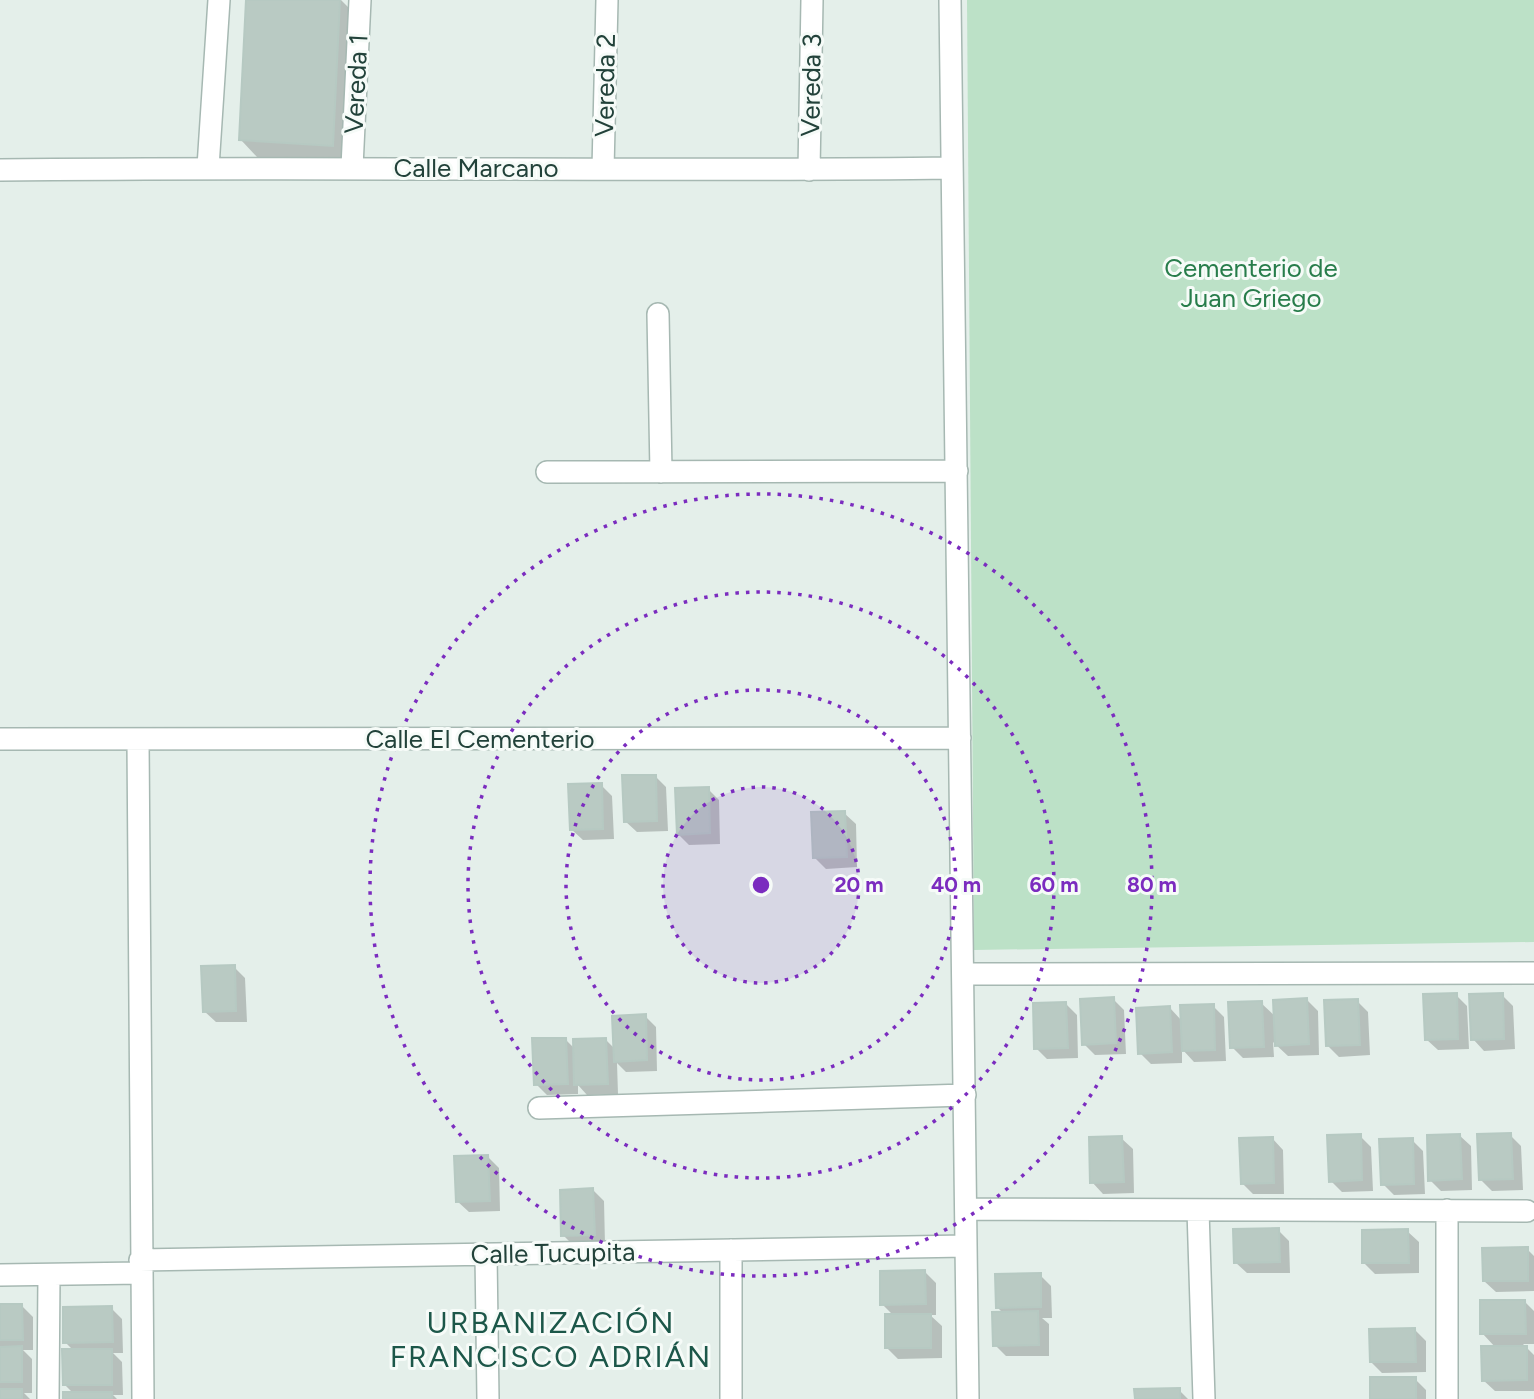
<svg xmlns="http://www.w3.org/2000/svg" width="1534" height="1399" font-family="Figtree,sans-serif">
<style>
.green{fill:#bce1c7}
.shadow{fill:#0003}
.building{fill:#b9cac3;stroke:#b6c9c2;stroke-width:2}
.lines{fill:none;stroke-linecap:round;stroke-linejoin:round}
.minor-casing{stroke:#a6b8b2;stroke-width:24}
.minor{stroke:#fff;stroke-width:21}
.ring{fill:none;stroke:#7b2cbf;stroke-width:3.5;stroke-dasharray:3.5 7}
.labels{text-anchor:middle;stroke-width:6;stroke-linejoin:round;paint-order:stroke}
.street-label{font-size:26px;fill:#22423a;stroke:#f6fbf8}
.park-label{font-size:26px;fill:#287d4b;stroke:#f6fbf8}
.quarter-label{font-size:30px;letter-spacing:2px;fill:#1c5749;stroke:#f6fbf8}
.centre{fill:#7b2cbf;stroke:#f6fbf8;stroke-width:3.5}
.ring-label{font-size:21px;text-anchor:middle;font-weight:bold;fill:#7b2cbf;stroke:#f6fbf8;stroke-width:6;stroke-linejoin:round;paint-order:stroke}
</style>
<rect width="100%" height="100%" fill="#e4efea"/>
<path class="green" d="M967,0H1534V942L974,950Z"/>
<path class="shadow" d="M248,0H341L356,15L349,162L257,157L241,140Z
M655,776L666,787L668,831L637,832L625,821Z
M601,785L612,796L614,839L583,840L571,829Z
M708,789L719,800L720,844L689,845L678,834Z
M844,813L856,824L857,867L826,869L815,858Z
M234,967L245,978L247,1022H216L204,1011Z
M1456,995L1467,1006L1469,1049L1438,1050L1426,1039Z
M1502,995L1513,1006L1515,1049L1484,1051L1473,1039Z
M1113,999L1124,1010L1126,1054L1095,1055L1084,1044Z
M1307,1000L1318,1011L1319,1055L1288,1056L1273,1042L1274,1057L1243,1058L1232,1047L1261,1003L1276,1017Z
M1357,1001L1368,1012L1370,1055L1339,1057L1328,1046Z
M1065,1003L1077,1015L1078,1058L1047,1059L1036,1048Z
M1213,1006L1224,1017L1226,1061L1194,1062L1182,1049V1063L1151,1064L1140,1053L1170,1008L1182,1021Z
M645,1016L656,1027L657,1071L626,1072L617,1063L618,1094L587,1095L578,1085V1094L547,1095L536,1084L565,1039L575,1049L605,1039L615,1049Z
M1459,1135L1471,1146L1472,1190L1441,1191L1430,1180Z
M1510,1135L1521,1146L1523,1190L1492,1191L1481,1180Z
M1360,1136L1371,1147L1373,1191L1342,1192L1331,1181Z
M1121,1138L1133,1149L1134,1193L1103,1194L1092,1182Z
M1272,1138L1283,1150L1284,1194H1253L1242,1183Z
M1412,1140L1423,1151L1425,1194L1394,1195L1383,1184Z
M487,1156L499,1168L500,1211L469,1212L457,1201Z
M593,1190L604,1201L605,1245L574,1246L563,1235Z
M1278,1230L1289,1241L1290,1273H1247L1235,1262Z
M1407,1231L1419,1242V1273L1375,1274L1364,1263Z
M1527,1249L1534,1256V1291L1496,1292L1484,1281Z
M925,1272L936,1283V1315H930L942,1326V1358L898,1359L887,1348L894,1316L882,1304Z
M1040,1275L1051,1286L1052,1318H1042L1049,1324V1356H1006L995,1345L1004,1314L997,1307Z
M1525,1302L1534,1311V1344H1523L1534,1355V1391H1495L1483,1380L1496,1348L1482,1333Z
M0,1306H22L33,1317V1350H23L32,1359V1393H24L30,1399H0Z
M111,1308L122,1319L123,1353H113L122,1362L123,1395H113L117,1399H65L74,1394L64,1384L74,1351L65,1342Z
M1415,1330L1426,1341V1372L1382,1373L1371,1362Z
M1415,1379L1426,1390V1399H1371Z
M1179,1390L1188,1399H1136Z"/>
<path class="building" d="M246,0H340L333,146L239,140Z
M622,775H656L657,821L624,822Z
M602,783L603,829L570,830L568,784Z
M709,787L710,833L677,835L675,788Z
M845,811L847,857L813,858L811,812Z
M235,965L236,1011L203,1012L201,966Z
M1457,993L1458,1039L1425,1040L1423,994Z
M1503,993L1504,1039L1471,1040L1469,994Z
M1114,997L1116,1043L1082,1045L1080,999Z
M1307,998L1309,1044L1275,1046L1273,1000Z
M1358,999L1360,1045L1326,1046L1324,1000Z
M1262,1001L1264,1047L1230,1048L1228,1002Z
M1066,1002L1068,1048L1034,1049L1033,1003Z
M1214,1004L1215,1050L1182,1051L1180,1005Z
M1170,1006L1172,1052L1138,1054L1136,1008Z
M646,1014L647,1060L614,1062L612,1016Z
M532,1038H566L568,1084L534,1085Z
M606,1038L608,1084L574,1085L573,1039Z
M1511,1133L1513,1179L1479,1180L1477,1134Z
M1361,1134L1362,1180L1329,1182L1327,1135Z
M1460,1134L1462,1179L1428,1181L1427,1135Z
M1122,1136L1124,1182L1090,1183L1089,1137Z
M1273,1137L1274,1183L1241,1184L1239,1138Z
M1413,1138L1414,1184L1381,1185L1379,1139Z
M488,1155L490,1201L456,1202L454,1156Z
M593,1188L595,1235L561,1236L560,1190Z
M1279,1228L1280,1262L1234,1263L1233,1229Z
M1408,1229L1409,1263H1362V1230Z
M1528,1247V1281H1483L1482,1248Z
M925,1270L926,1304L880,1305V1271Z
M1041,1273V1307L996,1308L995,1274Z
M1480,1300H1525L1526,1334H1480Z
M0,1304H22L23,1340H0Z
M112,1306L113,1342L63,1343V1307Z
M1038,1311L1039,1345L993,1346L992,1312Z
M885,1314H931V1348H885Z
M1415,1328L1416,1362H1370L1369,1329Z
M22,1346V1382H0V1347Z
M1481,1346H1527V1380L1482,1381Z
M62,1349H112V1385H63Z
M1370,1377H1416V1399H1370Z
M1180,1388V1399H1135L1134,1389Z
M0,1389H22V1399H0Z
M63,1392H112V1399H63Z"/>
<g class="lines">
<g class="minor-casing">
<path id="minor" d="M950,0L968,1399
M208,167L219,0
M352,167L360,0
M603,169L607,0
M0,170C317,166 635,172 952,168
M809,170L812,0
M658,314L661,472
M547,472L957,471
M0,739L960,738
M138,740L143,1399
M963,974L1534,973
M539,1108L965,1095
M966,1209L1527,1211
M1198,1210L1204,1399
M1447,1210V1399
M486,1254L488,1399
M140,1260L966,1246
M0,1275L141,1273
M48,1399L49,1275
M731,1399V1250"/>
</g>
<use href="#minor" class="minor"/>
</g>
<circle cx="761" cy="885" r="98" fill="#7b2cbf" fill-opacity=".12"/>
<g class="ring">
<circle cx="761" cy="885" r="98"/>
<circle cx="761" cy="885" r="195"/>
<circle cx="761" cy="885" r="293"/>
<circle cx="761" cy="885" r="391"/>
</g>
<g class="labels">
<g class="street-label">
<text transform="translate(356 84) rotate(-87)" y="9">Vereda 1</text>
<text transform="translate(605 85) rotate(-89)" y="9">Vereda 2</text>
<text transform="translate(811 85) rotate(-89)" y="9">Vereda 3</text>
<text x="476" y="177">Calle Marcano</text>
<text x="480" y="748">Calle El Cementerio</text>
<text transform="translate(553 1253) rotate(-1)" y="9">Calle Tucupita</text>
</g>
<g class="park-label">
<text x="1251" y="277">Cementerio de<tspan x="1251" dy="30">Juan Griego</tspan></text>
</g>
<g class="quarter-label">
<text x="551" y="1333">URBANIZACIÓN<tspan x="551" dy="34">FRANCISCO ADRIÁN</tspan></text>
</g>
</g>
<circle cx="761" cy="885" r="10" class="centre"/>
<g class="ring-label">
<text x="859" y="892">20 m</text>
<text x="956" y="892">40 m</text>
<text x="1054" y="892">60 m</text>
<text x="1152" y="892">80 m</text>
</g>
</svg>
